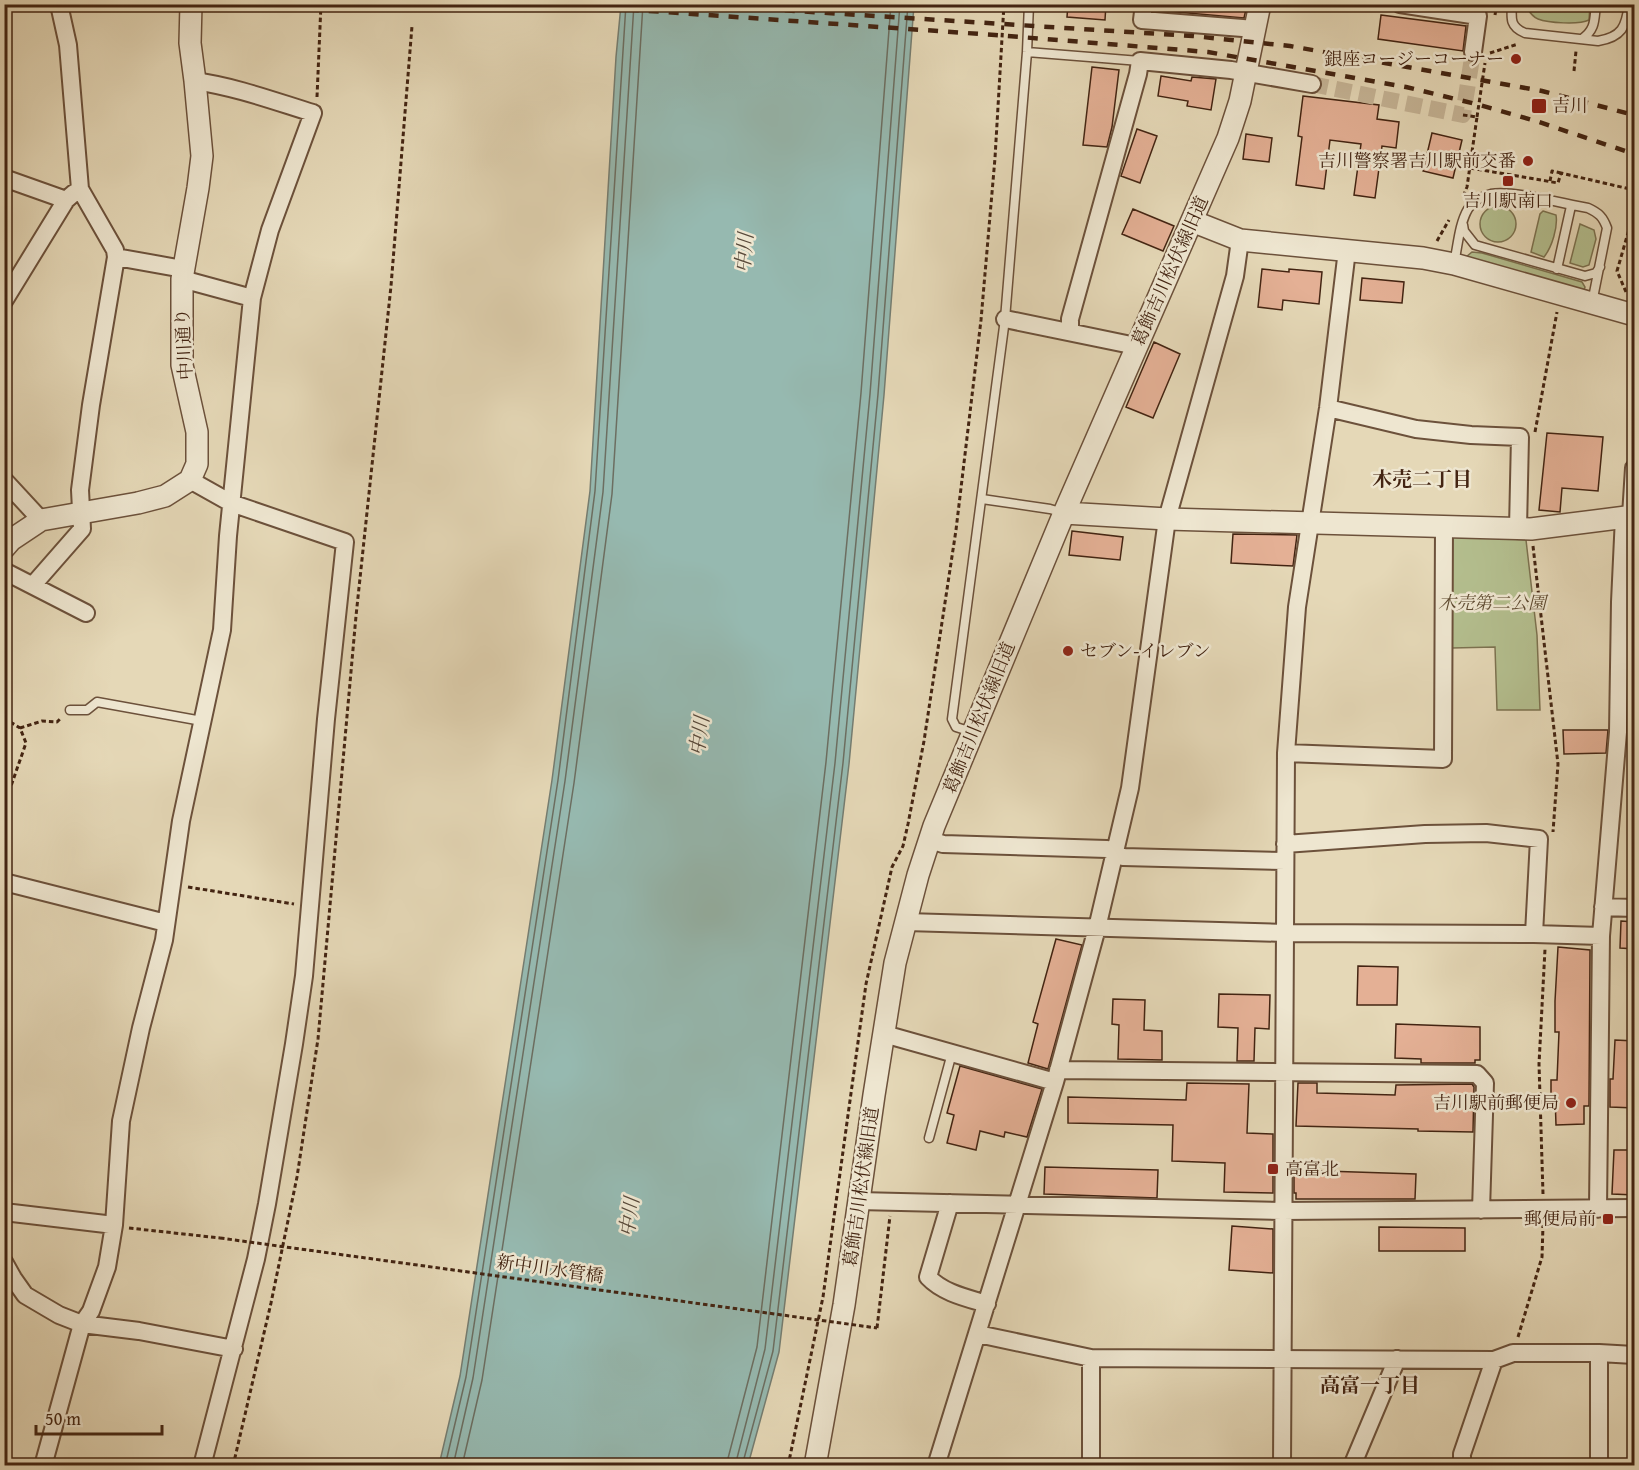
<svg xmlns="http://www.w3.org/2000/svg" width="1639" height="1470" font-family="'Gentium Book Plus','Noto Serif JP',serif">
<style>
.green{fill:#b4bf8f;stroke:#7c7250;stroke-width:1.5}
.water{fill:#96b9b0;stroke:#757d71;stroke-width:1.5}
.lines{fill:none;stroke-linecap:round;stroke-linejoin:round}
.shore{stroke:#6c6e61;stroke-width:1.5}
.building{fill:#e4b095;stroke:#432412;stroke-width:1.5}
.minor-tunnel{stroke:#c5b496;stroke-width:16;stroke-dasharray:16 8;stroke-linecap:butt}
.service-casing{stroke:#6c513b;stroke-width:11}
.minor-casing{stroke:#6c513b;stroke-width:20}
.tertiary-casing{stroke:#6c513b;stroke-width:24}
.path{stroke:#432412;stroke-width:3;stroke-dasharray:4.5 3;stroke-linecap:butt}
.service{stroke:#eee6d0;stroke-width:8}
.minor{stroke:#eee6d0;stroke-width:16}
.tertiary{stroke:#eee6d0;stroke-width:21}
.rail{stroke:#432412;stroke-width:4.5;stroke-dasharray:10 10;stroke-linecap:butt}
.path-bridge{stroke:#432412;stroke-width:3;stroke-dasharray:4.5 3;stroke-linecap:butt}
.poi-dot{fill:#8f2418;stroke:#eee6d0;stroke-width:2}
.labels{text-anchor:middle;stroke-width:5;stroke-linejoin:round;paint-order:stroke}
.poi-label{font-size:18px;fill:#432412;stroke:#eee6d0;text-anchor:end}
.street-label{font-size:18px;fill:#432412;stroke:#eee6d0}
.park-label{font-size:18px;font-style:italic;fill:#5f4b31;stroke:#eee6d0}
.water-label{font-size:20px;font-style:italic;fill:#58493a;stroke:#eee6d0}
.neighbourhood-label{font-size:20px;font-weight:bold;fill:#432412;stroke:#eee6d0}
</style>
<rect width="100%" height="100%" fill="#e5d8b7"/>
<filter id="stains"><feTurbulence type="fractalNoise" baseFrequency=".00333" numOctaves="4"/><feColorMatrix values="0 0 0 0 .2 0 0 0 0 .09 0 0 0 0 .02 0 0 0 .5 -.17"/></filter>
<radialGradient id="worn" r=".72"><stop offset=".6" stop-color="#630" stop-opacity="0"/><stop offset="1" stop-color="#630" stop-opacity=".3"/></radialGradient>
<path class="green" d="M1528,5H1590L1589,20C1579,25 1548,23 1538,19C1533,17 1530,13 1527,8Z
M1480 224a18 18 0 1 1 36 0a18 18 0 1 1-36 0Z
M1543,211L1556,215C1558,227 1552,247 1544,257L1531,252L1540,214Z
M1580,224L1594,230L1596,239L1589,265L1583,267L1570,263Z
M1472,252L1482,253L1582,282L1585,287L1584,290H1580L1466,257Z
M1456,535L1526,540L1537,635L1540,710H1497L1495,647L1452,648L1449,541Z"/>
<path class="water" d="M621,5H914L884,395L849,764L779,1352L748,1465H439L460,1376L552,780L590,491L616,57Z"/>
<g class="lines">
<path class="shore" d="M445,1466L466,1377L558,780L595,491L626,4
M453,1466L473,1378L565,781L603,492L634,4
M462,1466L482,1380L574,783L612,494L643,4
M726,1466L757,1347L826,762L861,393L891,4
M735,1466L765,1349L835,763L870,394L900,4
M742,1466L773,1351L843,763L878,394L908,4"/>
</g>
<path class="building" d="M1068,4H1106L1105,20L1067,17Z
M1154,4H1239L1247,5L1244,18L1154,10Z
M1381,15L1466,26L1463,51L1378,39Z
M1092,67L1119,70L1112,127L1107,147L1083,145Z
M1161,76L1191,81L1192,77L1216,79L1211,110L1187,106L1188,101L1158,96Z
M1303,96L1379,105L1377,119L1399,122L1396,148L1382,146L1375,198L1354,195L1361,144L1330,140L1324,189L1296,185L1302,137L1298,136Z
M1137,129L1157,136L1140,183L1121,176Z
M1432,133L1462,140L1453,178L1423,171Z
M1246,134L1272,138L1269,162L1243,159Z
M1133,209L1174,226L1163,251L1122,234Z
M1262,269L1289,272V269L1322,272L1319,304L1283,300L1282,310L1258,307Z
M1362,278L1404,282L1402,303L1360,300Z
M1154,342L1180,354L1153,418L1126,407Z
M1547,433L1603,437L1598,491L1562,488L1560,512L1539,510Z
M1072,531L1123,537L1120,560L1069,555Z
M1233,534L1297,535L1293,566L1231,563Z
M1563,730H1608L1606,753L1564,754Z
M1621,921L1635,922V949L1620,948Z
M1056,939L1082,945L1048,1069L1028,1063L1038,1024L1033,1022Z
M1558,947L1590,950L1589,1106H1584V1124L1556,1125L1555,1095H1551V1080H1557L1559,1032H1555V1001Z
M1358,966L1398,967L1397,1005H1357Z
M1219,994L1270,995L1269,1029L1255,1028L1254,1061H1237L1238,1028L1218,1027Z
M1113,999L1145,1000L1144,1030L1162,1031V1060L1118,1059L1119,1025L1112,1024Z
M1396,1024L1480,1027V1060H1475V1063H1421V1059L1395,1058Z
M1615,1040L1635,1041V1108L1610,1107V1079H1613Z
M960,1066L1042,1089L1027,1137L1005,1132L1004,1137L980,1131L976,1150L947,1143L954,1115L947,1113Z
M1187,1083L1249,1084L1247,1133L1273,1134V1193L1224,1192L1225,1163L1172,1161L1173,1125L1068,1123V1097L1186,1100Z
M1298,1083H1317V1093L1395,1095L1396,1085L1472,1084L1474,1087L1473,1132L1418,1131V1129L1296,1126Z
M1614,1150H1635V1195L1612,1194Z
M1045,1167L1158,1170L1157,1198L1044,1194Z
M1294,1170L1416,1174L1415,1199H1296V1193H1294Z
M1232,1226L1273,1229V1273L1229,1270Z
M1379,1227L1465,1228V1251H1379Z"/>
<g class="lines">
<path class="minor-tunnel" d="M1312,84L1463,115L1473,52"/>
<g class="service-casing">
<path id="service" d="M1512,4C1511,19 1510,27 1525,33L1598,41C1622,37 1626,27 1629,4
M1582,39C1596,29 1594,20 1596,4
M1027,52L1140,61
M1463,225L1464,231L1475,245L1585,276L1596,273L1600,267
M1454,263C1458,246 1459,224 1468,209C1473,201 1482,196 1491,194C1513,190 1564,204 1588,208C1599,213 1603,217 1607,228L1592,303
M1557,269L1571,206
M982,499L1050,509L1064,513
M70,710H87L97,702L202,721
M972,732L956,727L952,719L1005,319L1027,52L1029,4
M929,1138L952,1053"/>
</g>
<g class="minor-casing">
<path id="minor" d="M1144,4L1142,20L1255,29
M1400,4L1478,16L1473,52
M4,178L66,200L74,193
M116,257L183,269
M182,279L252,298
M4,301L66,200
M1005,319L1136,346
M1070,332V319L1138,74L1140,61L1231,70L1312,84
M1328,408L1416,429L1471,435L1520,437L1518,528
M4,480L41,520
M190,480L231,503L345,542L326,719L304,976L294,1044L267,1204L256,1259L202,1466
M1631,516L1634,468
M4,571L86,613
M33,585L82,529L80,490L91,405L116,257L115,250L80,189L68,45L60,9L57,4
M1286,753L1443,759L1444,527
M930,840L943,844L1107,849L1123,857L1285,861
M1285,844L1425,834L1486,833L1539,839L1534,934
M4,882L166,923
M1603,907L1634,908
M906,922L1285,933L1534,934L1601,936
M884,1034L1055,1082
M1058,1070L1477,1074L1485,1083L1481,1210
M858,1201L1282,1211L1634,1208
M950,1203L928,1277C943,1293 967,1298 987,1304
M1598,1209L1601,936L1618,732L1620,602L1624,517
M4,1212L114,1225
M4,1262L13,1278L25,1295L59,1315L82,1324L139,1331L234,1349
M978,1334L1091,1358L1494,1360L1513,1353H1599L1634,1355
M1091,1358V1466
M43,1466L82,1324L91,1311L107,1267L114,1225L121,1121L141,1028L164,940L181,821L222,630L228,536L252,298L270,230L313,113C274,101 236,87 195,81
M936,1466L1055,1082L1097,928L1130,788L1167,519L1235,276L1240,240
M1282,1466L1286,753L1297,607L1328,408L1347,250
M1352,1466L1397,1359
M1462,1466V1454L1494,1360
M1599,1466V1353"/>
</g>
<g class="tertiary-casing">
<path id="tertiary" d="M1192,221L1240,240L1423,258L1454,264L1634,315
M1064,513L1167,519L1531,529L1634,516
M4,548L11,540L41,520L138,503L165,496L190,480L197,464V432L182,365V279L198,188L202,156L195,81L190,43L191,4
M815,1466L844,1305L874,1095L895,963L918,875L934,826L1064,513L1228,138L1240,101L1260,4"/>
</g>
<path class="path" d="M1495,15L1497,4
M1490,53L1518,44
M1633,63L1634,60
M1574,71L1576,51
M317,97L321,4
M1463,115L1477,117L1467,187L1464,194
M1477,117L1485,63
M1470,168L1558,183L1561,173L1634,190
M1550,181L1552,171L1561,173
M1437,241L1449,220
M1626,292L1617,271L1634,212
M1535,432L1557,312
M1533,546L1558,764L1553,832
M4,718L20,728L26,743L4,806
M20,728L42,721L57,722L61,718
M188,887L294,904
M1543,1194L1539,1064L1545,949
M129,1228L220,1238
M877,1328L890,1216
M1518,1337L1542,1257L1543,1225
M233,1466L271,1303L297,1177L318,1039L356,616L391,286L412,26
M788,1466L823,1297L866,984L892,867L903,846L908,824L924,741L956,530L981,320L995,158L1004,4"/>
<use href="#service" class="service"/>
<use href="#minor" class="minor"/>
<use href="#tertiary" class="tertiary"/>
<path class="rail" d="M549,4L995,35L1208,52L1406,87L1476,104L1536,121L1634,154
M685,4L1193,36L1290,46L1542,91L1634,115"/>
<path class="path-bridge" d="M220,1238L877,1328"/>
</g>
<g class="poi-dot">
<circle cx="1516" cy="59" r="6"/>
<rect x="1531" y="98" width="16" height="16" rx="3"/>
<circle cx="1528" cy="161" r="6"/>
<rect x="1502" y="175" width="12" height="12" rx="3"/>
<circle cx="1068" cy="651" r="6"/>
<circle cx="1571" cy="1103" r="6"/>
<rect x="1267" y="1163" width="12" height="12" rx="3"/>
<rect x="1602" y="1213" width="12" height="12" rx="3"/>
</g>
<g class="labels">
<g class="poi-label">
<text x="1504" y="65">銀座コージーコーナー</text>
<text x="1552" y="112" text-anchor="start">吉川</text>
<text x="1516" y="167">吉川警察署吉川駅前交番</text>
<text x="1508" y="207" text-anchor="middle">吉川駅南口</text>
<text x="1080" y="657" text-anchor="start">セブン-イレブン</text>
<text x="1559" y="1109">吉川駅前郵便局</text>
<text x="1285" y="1175" text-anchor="start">高富北</text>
<text x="1596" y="1225">郵便局前</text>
</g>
<g class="street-label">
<text transform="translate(1170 271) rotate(-66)" y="6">葛飾吉川松伏線旧道</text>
<text transform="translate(184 344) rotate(-93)" y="6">中川通り</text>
<text transform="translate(979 718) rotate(-68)" y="6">葛飾吉川松伏線旧道</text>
<text transform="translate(861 1187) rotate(-82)" y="6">葛飾吉川松伏線旧道</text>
<text transform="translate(550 1269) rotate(8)" y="6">新中川水管橋</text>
</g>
<g class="park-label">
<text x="1492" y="609">木売第二公園</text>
</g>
<g class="water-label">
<text transform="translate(744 253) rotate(-85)" y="7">中川</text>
<text transform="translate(699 736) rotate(-82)" y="7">中川</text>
<text transform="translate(629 1217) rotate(-82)" y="7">中川</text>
</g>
<g class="neighbourhood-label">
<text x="1422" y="486">木売二丁目</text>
<text x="1370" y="1392">高富一丁目</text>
</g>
</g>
<rect width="1639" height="1470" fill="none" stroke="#e5d8b7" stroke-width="24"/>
<rect x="6" y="6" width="1627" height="1458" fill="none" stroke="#432412" stroke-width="3"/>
<rect x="12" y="12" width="1615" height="1446" fill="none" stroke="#432412" stroke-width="1.5"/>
<path d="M36 1425v9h126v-9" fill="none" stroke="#432412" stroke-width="3"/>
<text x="45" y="1425" font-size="18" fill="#432412" stroke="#eee6d0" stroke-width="4.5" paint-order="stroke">50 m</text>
<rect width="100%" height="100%" filter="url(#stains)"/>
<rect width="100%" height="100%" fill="url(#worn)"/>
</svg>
